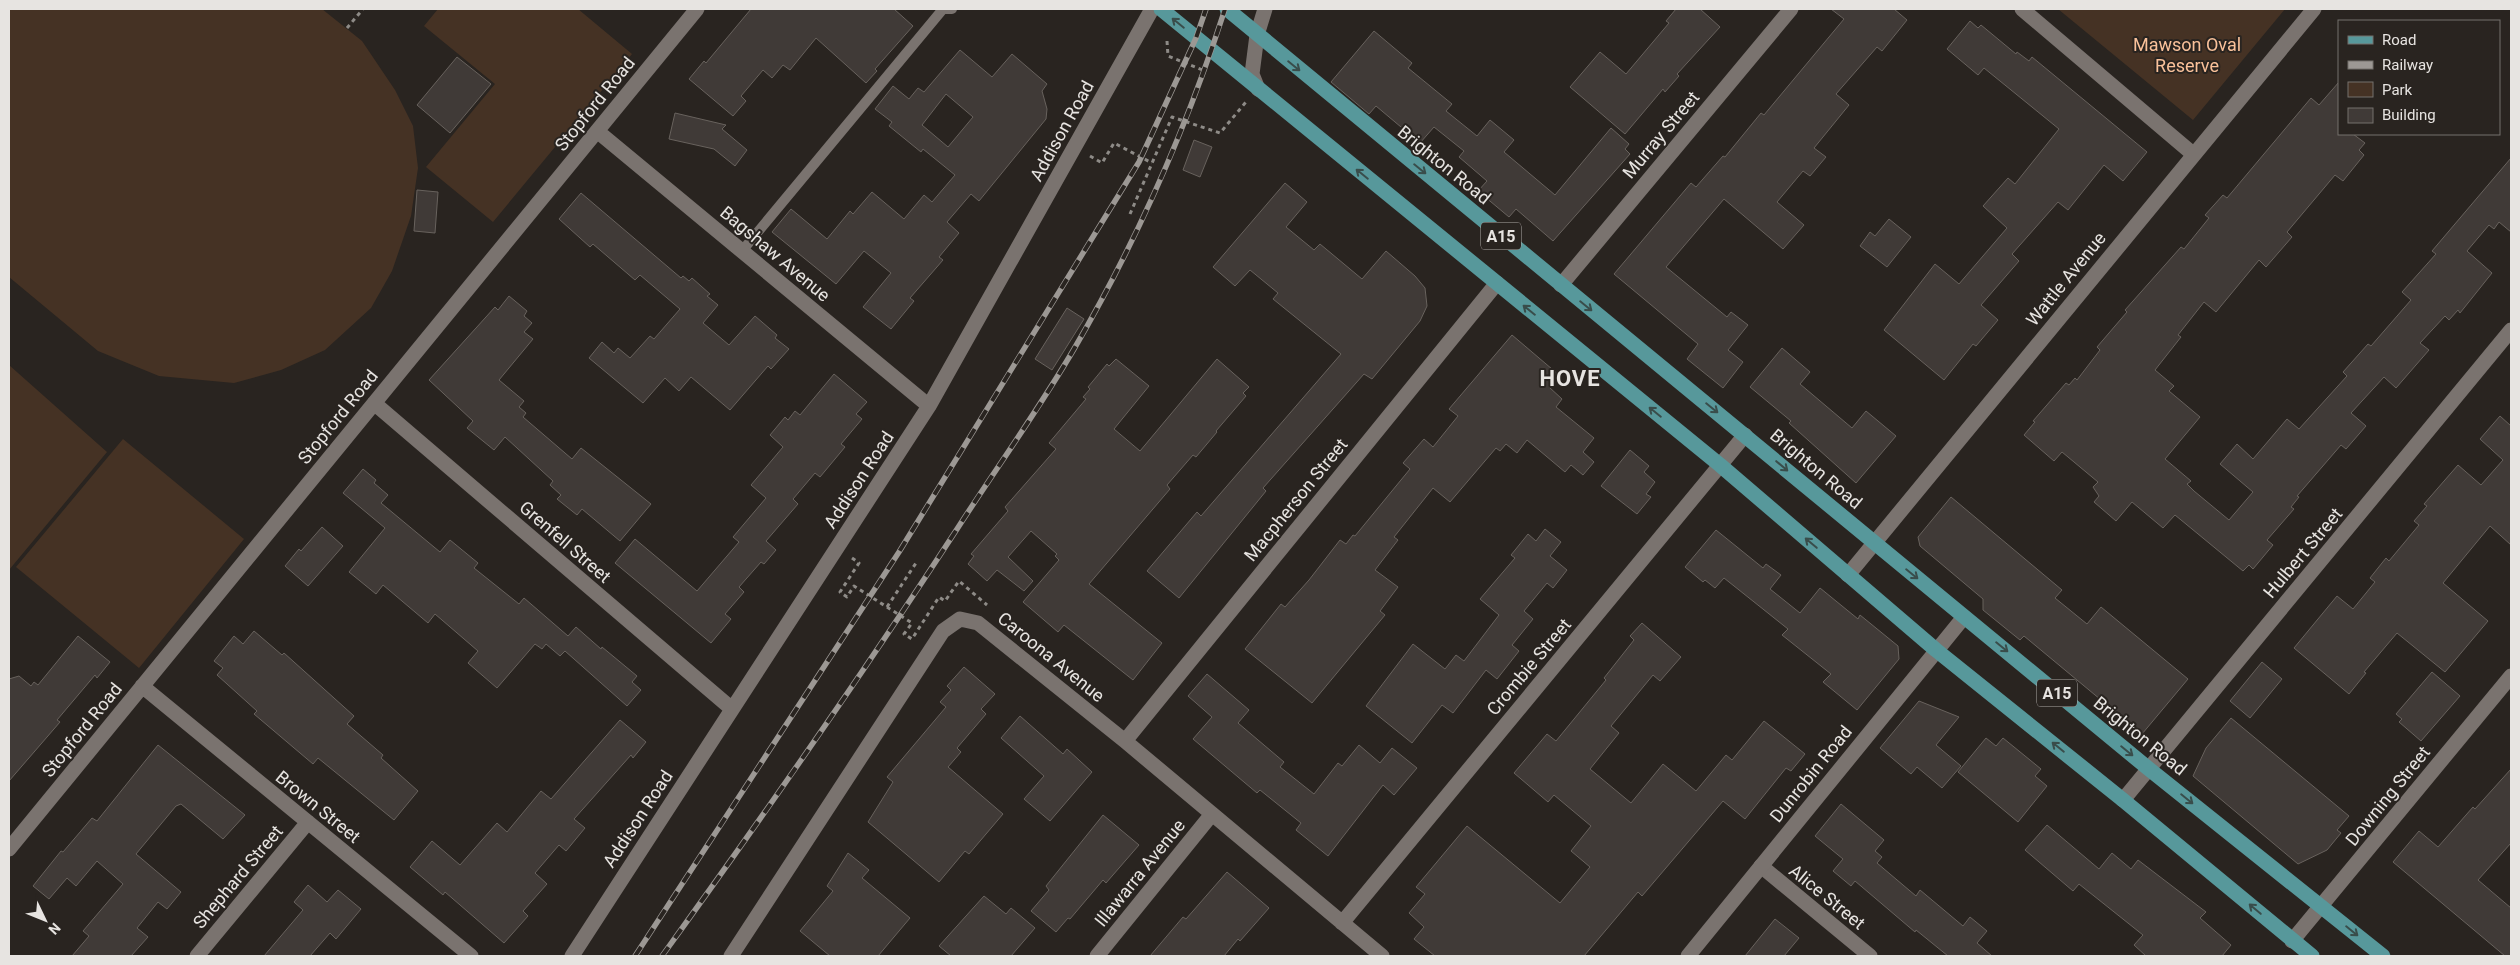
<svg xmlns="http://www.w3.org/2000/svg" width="2520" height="965" font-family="Roboto,sans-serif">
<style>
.green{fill:#453224}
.building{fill:#403a37;stroke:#68625d;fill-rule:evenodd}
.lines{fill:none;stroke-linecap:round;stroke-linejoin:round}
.path{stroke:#8e8b87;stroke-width:3;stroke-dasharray:4 4;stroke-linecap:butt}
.lane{stroke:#7a736f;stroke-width:10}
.street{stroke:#7a736f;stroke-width:15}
.secondary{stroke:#7a736f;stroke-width:15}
.primary{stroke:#57989b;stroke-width:15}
.rail-casing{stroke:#9c9894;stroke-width:5.5}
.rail{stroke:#292420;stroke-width:4;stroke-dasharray:11;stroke-linecap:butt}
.oneway{stroke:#394d4b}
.labels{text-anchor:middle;stroke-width:4;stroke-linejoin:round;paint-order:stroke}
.shield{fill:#292420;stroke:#aeaaa7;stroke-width:1}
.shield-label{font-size:16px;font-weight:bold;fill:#e7e4e1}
.park-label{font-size:18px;fill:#f9c19a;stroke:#292420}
.street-label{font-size:18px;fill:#e7e4e1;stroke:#292420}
.district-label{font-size:22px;font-weight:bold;letter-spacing:1px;fill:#e7e4e1;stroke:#292420}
</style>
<rect width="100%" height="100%" fill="#292420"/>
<path class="green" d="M9,9H322L362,41L395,90L413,126L418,168L411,216L392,271L371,308L325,350L281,370L234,383L159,376L98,351L9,277Z
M438,9H578L632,54L493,222L426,167L495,84L424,26Z
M2058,9H2285L2193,120Z
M9,365L107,452L9,570Z
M123,439L244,539L139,668L16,567Z"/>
<path class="building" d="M751,9H894L913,26L875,69L877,71L866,83L816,38L790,70L783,65L772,78L763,70L741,96L746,101L733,116L689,79L704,61L706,63Z
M1676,9H1700L1720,27L1677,74L1679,76L1665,92L1663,89L1625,134L1570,87L1600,52L1626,74L1669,23L1666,21Z
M1831,9H1894L1907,20L1882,51L1877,47L1836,94L1849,105L1814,148L1826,157L1810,176L1803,171L1777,202L1804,225L1783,249L1724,199L1666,267L1727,317L1731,312L1748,325L1728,350L1743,362L1723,388L1687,359L1698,344L1614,274L1691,183L1696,187L1723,156L1725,157L1761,113L1764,115L1844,19Z
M1970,21L1978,28L1981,25L2016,54L2017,52L2029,61L2032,57L2147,152L2123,181L2104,165L2068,210L2058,202L2012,254L2019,261L1981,305L1998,320L1976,346L1973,344L1944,380L1884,330L1935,264L1959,284L2007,228L1983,206L2008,178L2015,184L2059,129L1984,68L1978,75L1947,49Z
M1374,31L1412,63L1408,68L1452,104L1446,111L1477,136L1490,120L1514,140L1504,152L1555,195L1611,128L1629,144L1625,149L1630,154L1553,241L1516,209L1509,217L1478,191L1487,181L1459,157L1464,151L1434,127L1420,143L1376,106L1369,114L1331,82Z
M960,50L992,77L1012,54L1047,84L1042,91L1047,109L1046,119L979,201L971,194L947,222L959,233L939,257L943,260L910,298L914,301L891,329L863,307L891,273L864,251L836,284L772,232L791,209L827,239L850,211L853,214L872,192L904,219L924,195L932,202L955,175L923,149L921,152L889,126L892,122L875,109L893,86L909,99L918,88L924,92ZM946,94L973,117L948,147L922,125Z
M457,57L491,84L450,133L417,105Z
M2339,82V134H2353L2365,143L2359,150L2364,155L2343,181L2335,175L2287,232L2292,237L2266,267L2259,260L2216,312L2204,302L2178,335L2181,337L2155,370L2174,386L2169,391L2200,417L2165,459L2191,481L2187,484L2194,491L2229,520L2253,492L2220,464L2237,444L2253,459L2287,419L2299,429L2347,376L2343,372L2368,344L2371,346L2411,300L2402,292L2436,254L2432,251L2511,158V232L2499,222L2494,229L2489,225L2467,251L2492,273L2460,313L2458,310L2449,320L2445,316L2420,343L2429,350L2396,388L2384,377L2351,413L2366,426L2346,449L2341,445L2297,496L2299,497L2291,507L2294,509L2267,540L2273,545L2253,569L2249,565L2243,571L2175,515L2163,528L2132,502L2116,521L2094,502L2099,496L2093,487L2098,482L2062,452L2054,461L2024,435L2035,422L2033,421L2066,383L2069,385L2075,378L2077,380L2100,350L2097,347L2127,312L2125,310L2181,247L2184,249L2209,218L2205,215L2223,195L2227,198L2311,98L2319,105Z
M675,113L726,125L722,129L747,150L735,166L714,149L669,139Z
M1194,140L1212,147L1200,177L1183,170Z
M1285,183L1307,202L1286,227L1314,250L1320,244L1362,279L1386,251L1415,276L1425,288L1427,306L1420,321L1372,379L1364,374L1263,488L1266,491L1179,598L1147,571L1197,512L1201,516L1341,354L1273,299L1278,293L1250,270L1235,286L1213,267Z
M417,190L438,192L435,233L414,231Z
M581,193L681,278L683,276L689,281L692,278L710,294L707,296L718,305L703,323L729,345L755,316L777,335L775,338L789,349L771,369L768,366L730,410L691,377L679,391L665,378L643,403L589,358L602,342L614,353L618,348L630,358L650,336L654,339L680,309L640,275L635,280L593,244L590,247L559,219Z
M1889,219L1911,237L1887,267L1860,246L1870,232L1875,236Z
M509,296L527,311L524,316L532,323L524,332L533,339L499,380L524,401L519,407L526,413L523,417L572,459L581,448L651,504L620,541L582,509L577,515L557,499L561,495L550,485L553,481L505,437L494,450L467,428L473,421L429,380L495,307L498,310Z
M1067,308L1084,319L1052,370L1035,359Z
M1512,335L1559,375L1549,387L1562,399L1556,407L1594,438L1583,452L1594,462L1583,475L1571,465L1565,472L1527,440L1517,453L1506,444L1500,451L1496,448L1450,502L1433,488L1394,537L1398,540L1375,570L1398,587L1380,611L1385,615L1312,703L1245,649L1281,604L1285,607L1309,580L1340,540L1346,544L1353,535L1355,536L1410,469L1403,463L1424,439L1433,447L1458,416L1449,409Z
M1782,348L1810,372L1800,384L1852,428L1866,411L1896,436L1856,483L1789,423L1791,421L1750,387Z
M1116,359L1149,386L1114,429L1140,451L1217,359L1249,387L1243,393L1246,396L1216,431L1217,432L1196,457L1193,455L1167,485L1170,489L1089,584L1162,643L1133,680L1064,625L1058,632L1023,602L1059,560L1055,556L1057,554L1031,531L1008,557L1033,581L1024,591L997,570L987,581L968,564L974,556L971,554L1008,511L1005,507L1056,449L1049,443L1086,399L1083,397L1090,389L1088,387L1107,364L1109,366Z
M834,374L867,402L856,414L862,419L841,444L845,447L820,477L815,473L793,499L798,504L766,541L776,550L764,564L761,562L739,587L744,592L725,614L731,619L711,643L615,563L635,539L697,591L739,542L733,537L766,498L751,485L783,447L770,435L785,417L788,420L795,411L800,415Z
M2500,416L2511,426V545L2490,526L2443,583L2488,621L2445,672L2397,633L2364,672L2366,673L2349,694L2294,648L2337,596L2353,609L2375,582L2370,578L2386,558L2389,561L2419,525L2414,521L2427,506L2424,504L2458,465L2481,485L2503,460L2480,439Z
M1630,450L1649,466L1644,472L1655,482L1646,494L1651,497L1637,514L1601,486Z
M363,469L376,480L374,483L388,495L381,503L440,552L450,540L478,563L474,568L519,604L524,598L568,636L576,627L601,649L602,647L637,676L632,682L641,690L627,706L565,651L560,656L546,644L542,649L535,644L497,688L468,663L478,651L435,614L428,623L383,585L376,594L349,572L385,528L343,493Z
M1951,497L2062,590L2055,598L2087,624L2101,607L2188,679L2142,734L2024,636L2020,640L1983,610V599L1920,546L1918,537Z
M322,527L343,546L308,586L285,566L299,549L301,551Z
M1545,529L1561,542L1550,556L1567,570L1553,588L1547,583L1524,611L1533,619L1512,645L1519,651L1497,679L1486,670L1453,713L1442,705L1412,743L1366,706L1413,644L1445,669L1456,655L1464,661L1499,615L1480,599L1515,558L1511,555L1528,534L1536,541Z
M1716,530L1763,568L1766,564L1781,575L1770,589L1800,613L1820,588L1858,619L1860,615L1898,646L1899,659L1857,710L1823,682L1831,674L1782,635L1788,629L1724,578L1715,588L1705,580L1703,582L1685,567Z
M1642,623L1681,657L1660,681L1653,675L1611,726L1619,733L1590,769L1631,803L1663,764L1696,791L1726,755L1732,760L1764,721L1805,754L1791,771L1786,768L1745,819L1723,801L1642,896L1638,892L1584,956H1435L1414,939L1424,927L1409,913L1425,894L1416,887L1467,826L1560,903L1590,867L1571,851L1591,826L1554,795L1548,802L1514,773L1547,734L1556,741L1606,680L1604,678L1634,640L1630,636Z
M254,631L282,655L284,653L354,716L347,724L383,755L381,758L418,791L394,820L318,758L313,764L254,714L257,711L217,675L223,668L214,661L234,636L243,644Z
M78,636L110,662L97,678L95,675L57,720L60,722L9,781V679L19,676L31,686L34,682L38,685Z
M2262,662L2282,679L2250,718L2230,701Z
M964,667L995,694L981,709L986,714L957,748L961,752L948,767L1003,814L969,854L965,851L939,882L868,822L893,782L887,777L946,707L940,702L951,690L947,686Z
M2432,672L2460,696L2421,741L2399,722L2402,719L2396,714Z
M1207,674L1249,710L1238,723L1284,762L1280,767L1314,794L1338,763L1342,766L1359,745L1380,763L1392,748L1417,768L1394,795L1383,785L1328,856L1296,830L1301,823L1260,790L1257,793L1193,739L1212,717L1188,696Z
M1919,701L1959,717L1936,745L1961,766L1942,788L1917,767L1911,774L1880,748Z
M1020,716L1063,754L1067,749L1092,772L1050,821L1024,799L1044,776L1001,738Z
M2231,718L2349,816L2337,830L2341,833L2327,850L2298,864L2193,776L2206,748Z
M620,720L646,742L633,758L631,755L574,819L585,828L566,851L559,845L535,873L547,884L523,911L528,916L504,943L445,892L443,895L410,867L432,841L460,865L497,823L507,832L541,791L551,799Z
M1986,738L1996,746L2003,738L2041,769L2035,776L2047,786L2018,822L1958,772Z
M158,745L245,815L223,839L181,804L176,806L136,854L181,892L167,909L158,902L137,928L148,937L131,956H72L89,936L83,931L123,884L97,861L76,886L67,878L49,899L33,886L61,851L63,852L92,818L97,821Z
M2511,769V843L2478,880L2511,908V956H2505L2393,862L2419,831L2438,847L2473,807L2475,809Z
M1841,804L1884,840L1875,851L1882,857L1877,863L1916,896L1920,890L1963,926L1970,917L1987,931L1977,943L1992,956H1948L1916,930L1915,932L1855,881L1851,886L1833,871L1843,859L1815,836Z
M1103,815L1139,845L1106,883L1103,880L1070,919L1068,918L1056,932L1031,911L1049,890L1046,886Z
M2047,825L2099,869L2112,853L2131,869L2138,860L2206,912L2200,918L2231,945L2222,956H2146L2134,945L2143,935L2079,884L2073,891L2025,850Z
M848,853L869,870L862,878L910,918L878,956H830L800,931L833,891L827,886Z
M1227,872L1269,908L1240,941L1238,939L1224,956H1150L1183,917L1186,919Z
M308,885L327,902L338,890L361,909L336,939L330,933L310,956H264L303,910L294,902Z
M984,896L1006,914L1011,908L1035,928L1011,956H951L939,946Z
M1775,919L1799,938L1784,956H1745Z"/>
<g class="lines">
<path class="path" d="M347,28L363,9
M1167,41L1168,56L1205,71
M1090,156L1102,163L1114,143L1152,163
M1130,214L1172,117L1220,133L1246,102
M852,558L859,563L840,592L847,597L854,586L912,623L904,634L912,639L939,597L945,601L959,581L987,605
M887,607L916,563"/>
<path class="lane" d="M742,251L943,9H952"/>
<path class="street" d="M2022,9L2193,154
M1258,89L1252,74L1257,35L1265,9
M597,131L929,406
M1561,285L1791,9
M374,403L732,709
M142,686L471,956
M1125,741L1497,283
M2123,800L2511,330
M9,849L697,9
M1761,866L1870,956
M1342,923L1745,435
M2292,941L2511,676
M197,956L308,822
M572,956L929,406L1152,9
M731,956L943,631L960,619L978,623L1125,741L1382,956
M1097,956L1212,814"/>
<path class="secondary" d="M1848,575L2314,9
M1688,956L1964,617"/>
<path class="primary" d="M1161,9L1720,465L1936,650L2123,800L2312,956
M1227,9L2149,769L2383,956"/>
<g class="rail-casing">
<path id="rail" d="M635,956L899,552L1139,162L1196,38L1206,9
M662,956C764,815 864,672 959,526C997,467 1039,409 1074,349C1137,241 1187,127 1225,9"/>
</g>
<use href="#rail" class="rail"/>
</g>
<defs><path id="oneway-shaft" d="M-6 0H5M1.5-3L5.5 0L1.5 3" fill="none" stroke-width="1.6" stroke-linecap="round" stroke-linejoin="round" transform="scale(1.25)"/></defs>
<g class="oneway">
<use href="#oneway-shaft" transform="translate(1178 23) rotate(-141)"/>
<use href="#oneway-shaft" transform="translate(1294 66) rotate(39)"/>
<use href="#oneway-shaft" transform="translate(1420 169) rotate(39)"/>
<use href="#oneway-shaft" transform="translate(1362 174) rotate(-141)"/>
<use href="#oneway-shaft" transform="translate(1586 306) rotate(39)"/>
<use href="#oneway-shaft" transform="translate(1529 310) rotate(-141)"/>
<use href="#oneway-shaft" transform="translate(1712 408) rotate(39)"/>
<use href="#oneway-shaft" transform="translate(1655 412) rotate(-141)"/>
<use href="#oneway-shaft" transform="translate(1782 466) rotate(40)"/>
<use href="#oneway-shaft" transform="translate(1811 543) rotate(-140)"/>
<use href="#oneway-shaft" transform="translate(1912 574) rotate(39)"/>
<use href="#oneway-shaft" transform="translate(2002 647) rotate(39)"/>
<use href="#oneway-shaft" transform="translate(2058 747) rotate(-141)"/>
<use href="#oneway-shaft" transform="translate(2127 751) rotate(39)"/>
<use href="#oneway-shaft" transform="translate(2187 799) rotate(39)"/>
<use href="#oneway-shaft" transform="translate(2255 909) rotate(-140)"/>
<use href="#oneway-shaft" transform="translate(2352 931) rotate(39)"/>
</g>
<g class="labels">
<g class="shield">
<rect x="1481" y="222.5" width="40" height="27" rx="4"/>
<rect x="2037" y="679.5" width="40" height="27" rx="4"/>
</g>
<g class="shield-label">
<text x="1501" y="242">A15</text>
<text x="2057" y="699">A15</text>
</g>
<g class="park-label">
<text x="2187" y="51">Mawson Oval<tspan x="2187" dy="21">Reserve</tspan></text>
</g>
<g class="street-label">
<text transform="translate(595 104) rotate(-51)" y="6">Stopford Road</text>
<text transform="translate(1062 131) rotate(-61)" y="6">Addison Road</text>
<text transform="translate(1661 135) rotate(-50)" y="6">Murray Street</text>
<text transform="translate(1444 165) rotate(39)" y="6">Brighton Road</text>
<text transform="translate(775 254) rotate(40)" y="6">Bagshaw Avenue</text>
<text transform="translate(2066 279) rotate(-51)" y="6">Wattle Avenue</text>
<text transform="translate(338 417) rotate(-51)" y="6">Stopford Road</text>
<text transform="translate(1816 469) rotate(40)" y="6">Brighton Road</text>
<text transform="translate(859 480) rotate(-57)" y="6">Addison Road</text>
<text transform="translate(1296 500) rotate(-51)" y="6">Macpherson Street</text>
<text transform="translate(565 542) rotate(41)" y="6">Grenfell Street</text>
<text transform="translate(2303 553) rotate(-50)" y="6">Hulbert Street</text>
<text transform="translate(1051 657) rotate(39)" y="6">Caroona Avenue</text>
<text transform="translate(1529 667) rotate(-50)" y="6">Crombie Street</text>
<text transform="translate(82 730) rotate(-51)" y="6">Stopford Road</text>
<text transform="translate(2140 736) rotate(39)" y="6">Brighton Road</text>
<text transform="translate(1811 774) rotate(-51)" y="6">Dunrobin Road</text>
<text transform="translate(2388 796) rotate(-51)" y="6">Downing Street</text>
<text transform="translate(318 807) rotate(39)" y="6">Brown Street</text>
<text transform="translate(638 819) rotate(-57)" y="6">Addison Road</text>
<text transform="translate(1140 873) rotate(-51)" y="6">Illawarra Avenue</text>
<text transform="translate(238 877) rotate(-50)" y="6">Shephard Street</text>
<text transform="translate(1827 897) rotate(39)" y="6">Alice Street</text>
</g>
<g class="district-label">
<text x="1570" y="386">HOVE</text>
</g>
</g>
<rect width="2520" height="965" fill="none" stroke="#e7e4e1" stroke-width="20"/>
<rect x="2338" y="20" width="162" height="115" fill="#292420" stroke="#75716d"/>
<rect x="2348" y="36" width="25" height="8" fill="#57989b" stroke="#75716d"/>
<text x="2382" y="45" font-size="15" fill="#e7e4e1">Road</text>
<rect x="2348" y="61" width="25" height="8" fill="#9c9894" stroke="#75716d"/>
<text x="2382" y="70" font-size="15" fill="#e7e4e1">Railway</text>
<rect x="2348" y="82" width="25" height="15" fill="#453224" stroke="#75716d"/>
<text x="2382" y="95" font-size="15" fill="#e7e4e1">Park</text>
<rect x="2348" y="108" width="25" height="15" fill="#403a37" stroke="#75716d"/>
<text x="2382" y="120" font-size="15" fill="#e7e4e1">Building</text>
<g transform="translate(45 920) rotate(133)" stroke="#292420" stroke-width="4" paint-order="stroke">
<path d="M0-4L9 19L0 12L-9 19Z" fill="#e7e4e1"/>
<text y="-8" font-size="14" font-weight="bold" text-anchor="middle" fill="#e7e4e1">N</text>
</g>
</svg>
